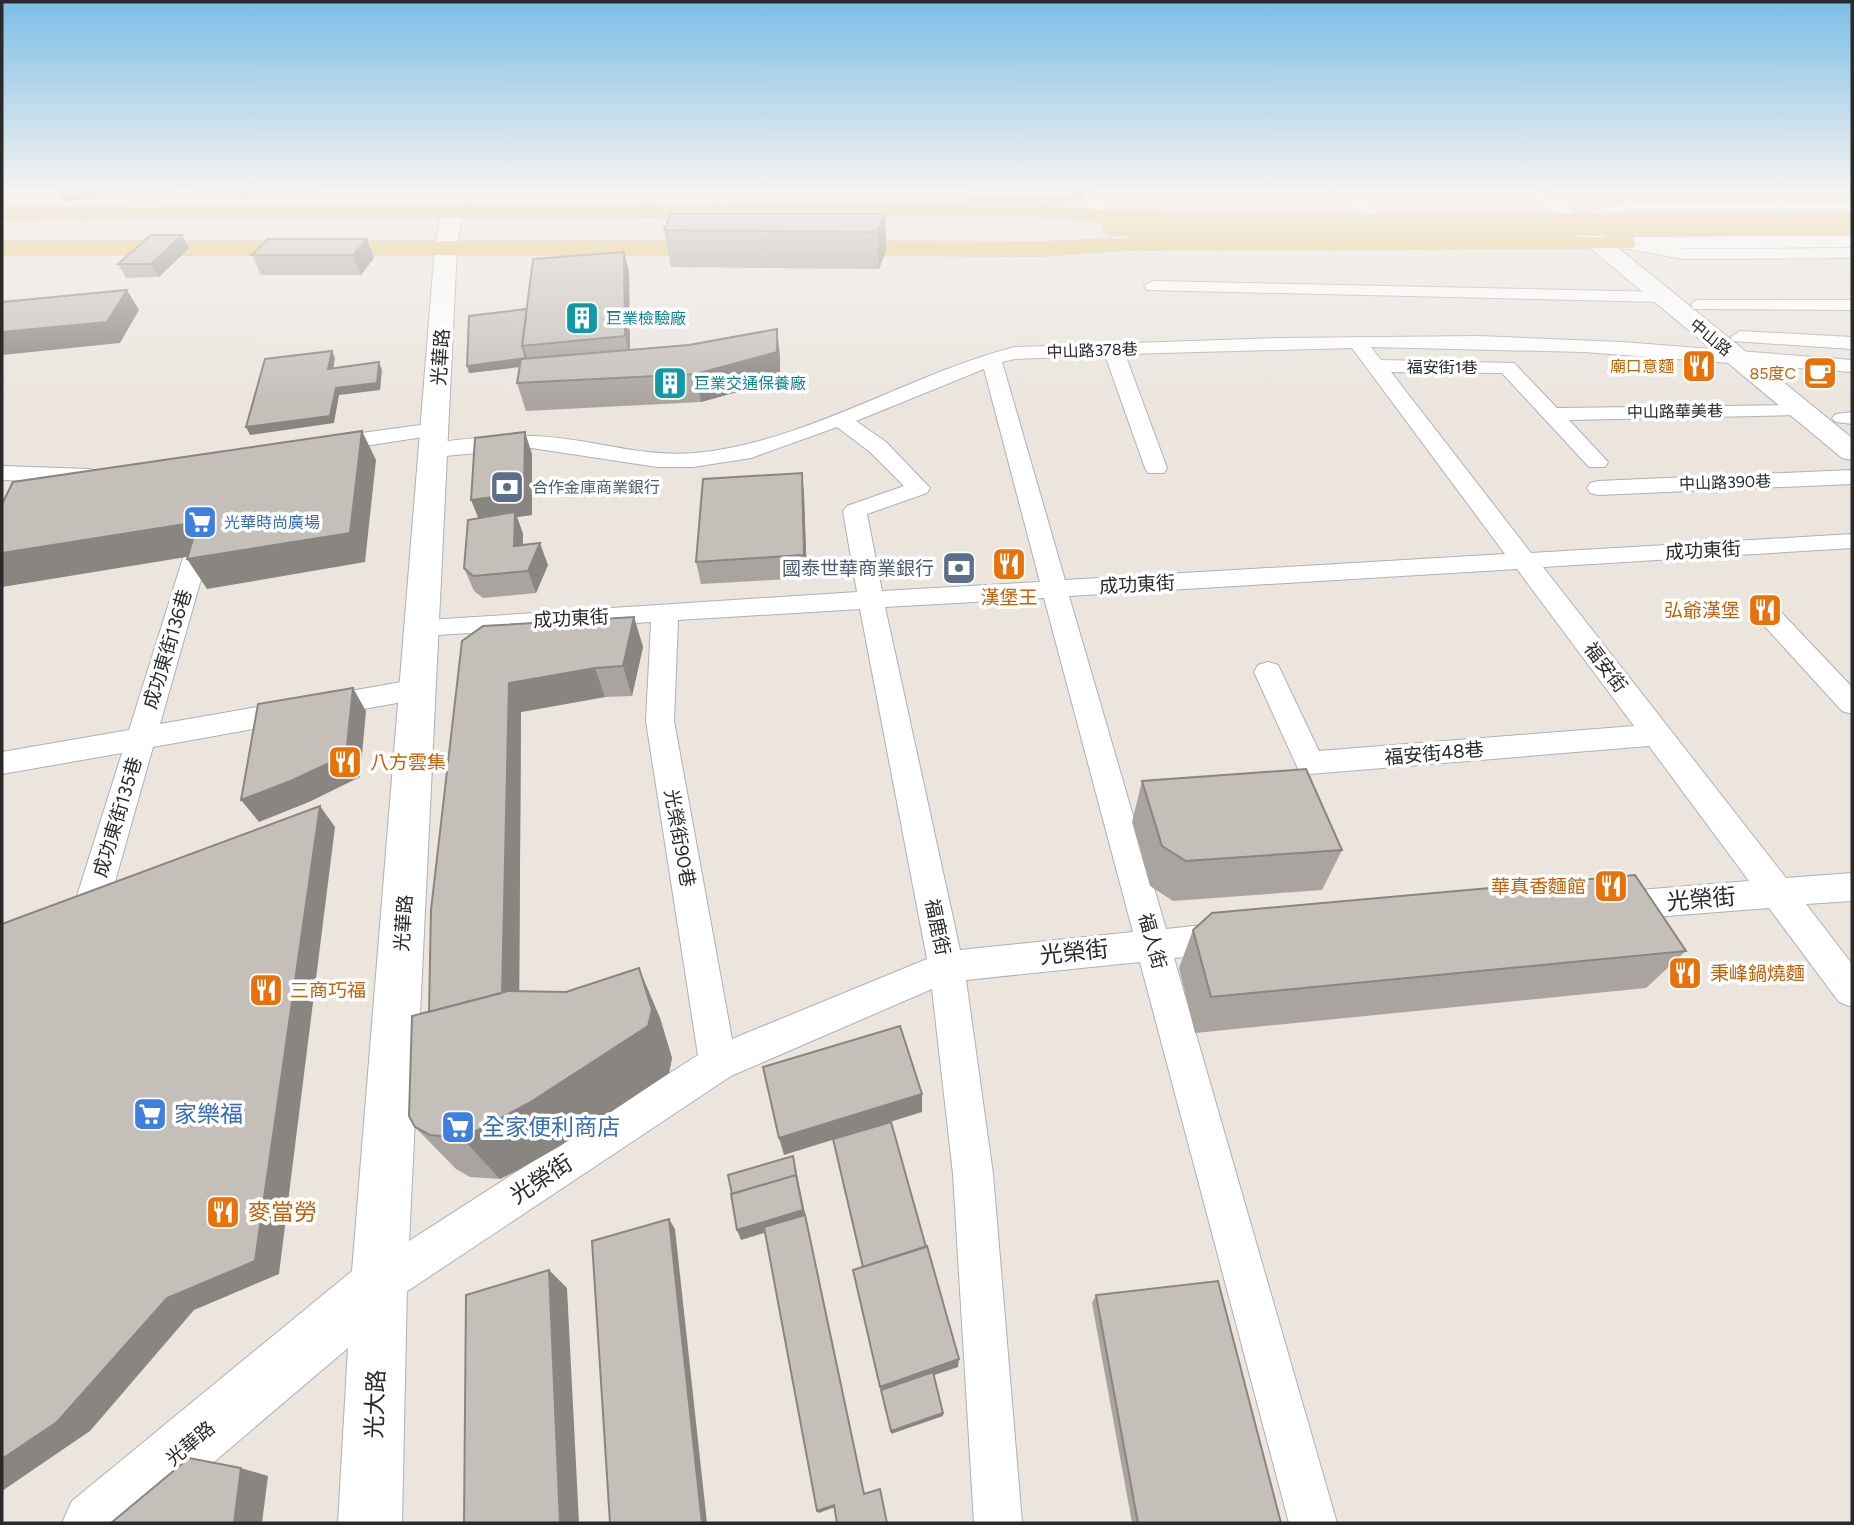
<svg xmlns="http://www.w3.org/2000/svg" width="1854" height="1525" font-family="Figtree,'Noto Sans TC',sans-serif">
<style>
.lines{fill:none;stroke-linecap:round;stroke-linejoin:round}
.street-casing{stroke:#aeb0ba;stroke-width:2}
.secondary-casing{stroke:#aeb0ba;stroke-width:2}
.primary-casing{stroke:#c3c3c3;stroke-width:2}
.street{fill:#fff;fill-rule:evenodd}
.secondary{fill:#fff;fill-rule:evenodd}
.primary{fill:#e7c367;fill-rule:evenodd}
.primary-bridge-casing{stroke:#c3c3c3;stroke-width:23;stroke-linecap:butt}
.primary-bridge{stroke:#e7c367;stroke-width:22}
.wall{fill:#a9a49f}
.shaded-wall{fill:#898682}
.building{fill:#c4bfb9;stroke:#898682;stroke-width:2}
.labels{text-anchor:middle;stroke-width:7;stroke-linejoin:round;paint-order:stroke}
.far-culture-label{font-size:16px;fill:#0d838f;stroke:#fff;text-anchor:start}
.far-street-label{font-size:16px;fill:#2a2a2a;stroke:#fff}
.far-food-label{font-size:16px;fill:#c56008;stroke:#fff;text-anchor:end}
.far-service-label{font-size:16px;fill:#4e5e75;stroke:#fff;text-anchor:start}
.far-shop-label{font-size:16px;fill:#366cbe;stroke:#fff;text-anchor:start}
.street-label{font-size:19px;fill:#2a2a2a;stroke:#fff}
.service-label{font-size:19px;fill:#4e5e75;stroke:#fff;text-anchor:end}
.food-label{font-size:19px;fill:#c56008;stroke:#fff;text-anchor:start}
.near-street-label{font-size:23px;fill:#2a2a2a;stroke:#fff}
.near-shop-label{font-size:23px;fill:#366cbe;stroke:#fff;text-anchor:start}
.near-food-label{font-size:23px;fill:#c56008;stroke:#fff;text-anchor:start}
</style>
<rect width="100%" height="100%" fill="#ebe5de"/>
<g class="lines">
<g class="street-casing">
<path id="street" d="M1078,191H1093L1134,244L1132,248H1120Z
M1331,191H1349L1383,215L1381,218H1369Z
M1626,201H1852V211H1627L1594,220L1586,215L1588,212Z
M1625,238L1682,249L1852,248V258L1682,259L1619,247L1617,243Z
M1153,281L1663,292L1672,297L1663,302L1147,290L1144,286Z
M1700,300H1852V310L1694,309L1691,305L1694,301Z
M1740,331L1852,337V349L1733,341L1731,337Z
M1479,336L1622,342L1852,360V372L1584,352L1371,347L1381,360L1514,363L1557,408L1806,405L1809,409L1806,413L1799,415L1569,420L1608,462L1605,467H1589L1502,373L1391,372L1531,553L1852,534V548L1543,567L1786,878L1852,873V901L1806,904L1852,964V1007L1839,1002L1769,908L1615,920L1603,916L1598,906L1603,896L1615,892L1749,881L1649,746L1310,774L1299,771L1254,672L1258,665L1268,662L1278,665L1319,751L1634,726L1517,569L1069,596L1166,929L1231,922L1243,927L1248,937L1243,947L1231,952L1174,958L1337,1523H1289L1140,962L966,980L993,1174L1022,1523H974L953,1174L932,989L731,1076L394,1300L379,1306L364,1300L358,1285L364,1270L698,1055L646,721L651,622L422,636L413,633L409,627L413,621L857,592L843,511L847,506L904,486L870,452L837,427L751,458L693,467H657L532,448L434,457L426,455L423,450L426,445C451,439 506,435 532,436C586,437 639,458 695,453C805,443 909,374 1015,347L1280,338ZM1352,348L1505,554L1065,580L1002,362L1015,359L1105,355L1145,468L1148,473H1164L1167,468L1125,354ZM984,369L1040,582L882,591L867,514L927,493L930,488L886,442L856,421ZM1044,598L1133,932L960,950L885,607ZM860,609L927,959L732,1039L674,721L678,620Z
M1852,412V424L1836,422L1832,418L1836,414Z
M435,423L443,424L446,429L443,434L325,452L317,450L314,445L317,440L325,438Z
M2,466L89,469L97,471L100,476L97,481L89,483L2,480Z
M1852,470V484L1598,495L1590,493L1587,488L1590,483L1598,481Z
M195,550L204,553L207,558L160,724L419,679L429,682L433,689L429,696L419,699L153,747L111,896L106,906L94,910L82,906L77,896L122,753L2,774V752L129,730L183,558L186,553Z
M1770,607L1779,610L1852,687V714L1842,711L1761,622L1757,616L1761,610Z"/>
</g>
<g class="secondary-casing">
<path id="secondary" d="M446,191H466L457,247L407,1285L402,1523H338L348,1348L142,1523H62L72,1501L352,1271L435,247Z
M1530,191H1551L1606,238L1852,438V460L1842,458L1590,248Z
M1852,235V247L1625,249L1617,248L1614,243L1617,238L1625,237Z"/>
</g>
<g class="primary-casing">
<path id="primary" d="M1035,204L1107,210H1158L1165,212L1168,216L1165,220L1158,222H1107L1035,216L2,219V207Z
M1625,237L1633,238L1636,243L1633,248L1126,250L1042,256L833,255L825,253L822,248L825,243L833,241L1042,242L1126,238Z
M2,241H720L728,243L731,248L728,253L720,255H2Z"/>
</g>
<use href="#street" class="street"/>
<use href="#secondary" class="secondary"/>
<use href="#primary" class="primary"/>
<g class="primary-bridge-casing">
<path id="primary-bridge" d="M1113,225L1852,224"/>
</g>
<use href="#primary-bridge" class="primary-bridge"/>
</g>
<path class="wall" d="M967,191H1084V196L1075,201H967Z
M885,214L886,251L879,269L671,267L664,230Z
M367,239L374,258L361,275H261L252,255Z
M189,248L159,277L126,278L118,264Z
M624,252L629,272L630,350L689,345L777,329L780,357V380L701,402L526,411L517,383L520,367L469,373L467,366L527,312Z
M532,454V515L517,517L523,534V545L548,565L536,593L483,598L474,591L464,568L478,518Z
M802,473L804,496L807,578L701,584L696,562Z
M634,617L643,647L632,696L605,697L521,712L519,991L660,1018L672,1058L669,1073L560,1146L518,1170L500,1179L470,1177L456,1169L415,1127L429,1012L462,641Z
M1142,781L1342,850L1322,890L1173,901L1150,886L1132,822Z
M1193,930L1686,951L1646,988L1195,1033L1179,968Z
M1096,1295L1281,1523H1132L1092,1303Z"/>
<path class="shaded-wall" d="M58,191H183L64,201Z
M196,191H327L239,199L237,194L199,197Z
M1076,191H1084V196L1075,201Z
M885,214L886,251L879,269L877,232Z
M182,235L189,248L159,277L151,264Z
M367,239L374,258L361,275L353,255Z
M624,252L629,272L630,358L625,336Z
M127,290L139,310L120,343L2,355V332Z
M777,329L780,357V380L701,402L696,374Z
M332,351L335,358L332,376L328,369Z
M526,358L528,366L469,373L467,366Z
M379,362L382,370L380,390L339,395L334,423L250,435L246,427L336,388Z
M362,431L376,460L365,562L207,589L187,559Z
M525,432L532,454V515L517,517L523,534L522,569L480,522L471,500Z
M802,473L804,496L807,578L804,555Z
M198,522L217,552L2,587V553Z
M540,543L548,565L536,593L528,571Z
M634,617L643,647L632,696L623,666Z
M595,668L605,697L521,712L519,1035L429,1028L509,683Z
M353,688L366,711L360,777L309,802L259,822L241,800Z
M320,806L335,827L279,1274L194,1310L90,1431L2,1491V1459Z
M639,968L660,1018L672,1058L669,1073L560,1146L518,1170L500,1179L462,1138Z
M922,1094V1112L784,1155L779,1138Z
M793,1156L865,1497L806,1220L741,1240L737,1230Z
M669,1219L675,1229L707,1523H702Z
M549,1270L567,1288L579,1523H560Z
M959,1359L958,1367L881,1393L880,1387Z
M943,1413V1416L891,1434V1431Z
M241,1468L268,1476L262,1523H234Z
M834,1505L835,1507L819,1513L817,1511Z"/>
<path class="building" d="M671,214H885L877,232L664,230Z
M151,235H182L151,264H118Z
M268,239H367L353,255H252Z
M624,252L625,336L522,346L533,259Z
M127,290L107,322L2,332V302Z
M526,309V318L522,346L526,358L467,366L469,316Z
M777,329V352L696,374L517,383L521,359L689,345Z
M332,351L328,369L379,362L377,383L336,388L330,416L246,427L265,359Z
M362,431L350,533L187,559L198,522L2,553V504L13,482Z
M525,432L524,493L471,500L475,438Z
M802,473L804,555L696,562L703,479Z
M515,512L514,546L540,543L528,571L473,576L464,568L468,520Z
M634,617L623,666L595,668L509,683L502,993L429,1012L431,910L462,641L483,626Z
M353,688L346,755L293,780L241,800L258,704Z
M1306,769L1342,850L1186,861L1162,846L1142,781Z
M320,806L255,1261L167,1298L57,1422L2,1459V924Z
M1635,875L1686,951L1211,997L1193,930L1212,913Z
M639,968L652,1010L648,1026L529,1103L482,1128L462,1138L430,1135L415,1127L409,1116L412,1016L508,991L566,992Z
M900,1026L922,1094L779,1138L763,1067Z
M891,1122L926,1247L863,1267L833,1139Z
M793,1156L797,1180L796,1175L732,1194L728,1175Z
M796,1175L803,1210L737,1230L731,1194Z
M805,1215L864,1494L880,1489L887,1523H837L834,1505L817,1511L764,1227Z
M669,1219L702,1523H610L592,1241Z
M927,1246L959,1359L880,1387L853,1270Z
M549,1270L560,1523H464L466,1295Z
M1218,1281L1281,1523H1138L1096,1295Z
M933,1372L943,1413L891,1431L881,1390Z
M189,1458L241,1468L234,1523H111Z"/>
<linearGradient id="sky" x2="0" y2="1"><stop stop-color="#7bbee7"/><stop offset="0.47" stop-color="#f6f3f0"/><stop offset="1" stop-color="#f6f3f0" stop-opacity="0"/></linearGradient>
<rect width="1854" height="404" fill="url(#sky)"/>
<defs>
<g id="building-square" transform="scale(1.75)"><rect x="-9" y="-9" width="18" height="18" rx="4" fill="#0f9aa8" stroke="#fff"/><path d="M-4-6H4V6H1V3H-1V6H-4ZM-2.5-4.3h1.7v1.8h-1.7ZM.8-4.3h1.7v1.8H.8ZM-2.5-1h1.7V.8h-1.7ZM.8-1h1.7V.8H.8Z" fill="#fff"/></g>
<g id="restaurant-square" transform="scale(1.75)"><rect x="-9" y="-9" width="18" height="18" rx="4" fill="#e8710a" stroke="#fff"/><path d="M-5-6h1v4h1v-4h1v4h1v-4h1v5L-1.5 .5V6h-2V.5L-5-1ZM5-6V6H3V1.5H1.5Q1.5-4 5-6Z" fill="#fff"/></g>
<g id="cafe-square" transform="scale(1.75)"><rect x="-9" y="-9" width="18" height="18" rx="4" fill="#e8710a" stroke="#fff"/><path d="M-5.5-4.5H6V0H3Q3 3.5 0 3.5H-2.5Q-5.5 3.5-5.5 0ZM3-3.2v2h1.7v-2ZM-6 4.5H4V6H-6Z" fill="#fff"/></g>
<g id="bank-square" transform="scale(1.75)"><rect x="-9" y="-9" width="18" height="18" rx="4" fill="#5c6f8a" stroke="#fff"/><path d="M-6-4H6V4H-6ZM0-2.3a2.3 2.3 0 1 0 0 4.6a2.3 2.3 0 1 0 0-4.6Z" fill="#fff"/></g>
<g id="supermarket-square" transform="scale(1.75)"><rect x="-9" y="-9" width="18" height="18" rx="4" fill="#3f7fe0" stroke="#fff"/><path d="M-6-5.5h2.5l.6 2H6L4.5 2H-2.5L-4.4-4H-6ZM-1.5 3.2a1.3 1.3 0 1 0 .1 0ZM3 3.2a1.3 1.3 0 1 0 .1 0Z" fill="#fff"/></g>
</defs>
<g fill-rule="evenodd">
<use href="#building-square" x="582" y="318"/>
<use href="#restaurant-square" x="1699" y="366"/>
<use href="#cafe-square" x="1820" y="373"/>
<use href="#building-square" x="670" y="383"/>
<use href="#bank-square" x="507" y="487"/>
<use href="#supermarket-square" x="200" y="522"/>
<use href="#restaurant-square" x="1009" y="564"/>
<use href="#bank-square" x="959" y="568"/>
<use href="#restaurant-square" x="1765" y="610"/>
<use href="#restaurant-square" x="345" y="762"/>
<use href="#restaurant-square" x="1611" y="886"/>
<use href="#restaurant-square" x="1685" y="973"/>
<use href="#restaurant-square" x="266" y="990"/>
<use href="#supermarket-square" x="150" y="1114"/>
<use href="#supermarket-square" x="458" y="1127"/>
<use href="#restaurant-square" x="223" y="1212"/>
</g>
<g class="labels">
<g class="far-culture-label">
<text x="606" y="324">巨業檢驗廠</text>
<text x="694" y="389">巨業交通保養廠</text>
</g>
<g class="far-street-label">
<text transform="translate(1711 337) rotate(39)" y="6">中山路</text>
<text transform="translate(1092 350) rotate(-2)" y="6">中山路378巷</text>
<text x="1442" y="373">福安街1巷</text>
<text transform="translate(1675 411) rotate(-1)" y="6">中山路華美巷</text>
<text transform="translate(1725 482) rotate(-2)" y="6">中山路390巷</text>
</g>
<g class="far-food-label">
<text x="1674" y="372">廟口意麵</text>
<text x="1796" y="379">85度C</text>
</g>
<g class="far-service-label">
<text x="532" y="493">合作金庫商業銀行</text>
</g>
<g class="far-shop-label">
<text x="224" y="528">光華時尚廣場</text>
</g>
<g class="street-label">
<text transform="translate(440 357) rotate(-86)" y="7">光華路</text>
<text transform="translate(1703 550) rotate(-3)" y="7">成功東街</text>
<text transform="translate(1137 584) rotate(-3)" y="7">成功東街</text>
<text transform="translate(571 618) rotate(-3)" y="7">成功東街</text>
<text transform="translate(167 649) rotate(-73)" y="7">成功東街136巷</text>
<text transform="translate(1606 667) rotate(53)" y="7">福安街</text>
<text transform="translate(1434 753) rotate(-5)" y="7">福安街48巷</text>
<text transform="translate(117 817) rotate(-73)" y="7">成功東街135巷</text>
<text transform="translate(680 838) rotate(80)" y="7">光榮街90巷</text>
<text transform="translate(403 923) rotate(-86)" y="7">光華路</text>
<text transform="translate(938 927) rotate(78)" y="7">福鹿街</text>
<text transform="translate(1153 941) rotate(75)" y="7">福人街</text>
<text transform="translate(190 1443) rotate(-40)" y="7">光華路</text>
</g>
<g class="service-label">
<text x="934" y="575">國泰世華商業銀行</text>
</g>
<g class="food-label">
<text x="1009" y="604" text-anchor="middle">漢堡王</text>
<text x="1740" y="617" text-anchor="end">弘爺漢堡</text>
<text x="370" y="769">八方雲集</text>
<text x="1586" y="893" text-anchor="end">華真香麵館</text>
<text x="1710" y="980">秉峰鍋燒麵</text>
<text x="290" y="997">三商巧福</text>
</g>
<g class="near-street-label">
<text transform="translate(1701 899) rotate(-5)" y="8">光榮街</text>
<text transform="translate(1074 952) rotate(-6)" y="8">光榮街</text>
<text transform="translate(541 1179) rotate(-33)" y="8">光榮街</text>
<text transform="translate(375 1404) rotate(-88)" y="8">光大路</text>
</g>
<g class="near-shop-label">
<text x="174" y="1122">家樂福</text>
<text x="482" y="1135">全家便利商店</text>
</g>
<g class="near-food-label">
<text x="248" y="1220">麥當勞</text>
</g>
</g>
<rect width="1854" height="1525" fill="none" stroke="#2a2a2a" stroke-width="7"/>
</svg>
